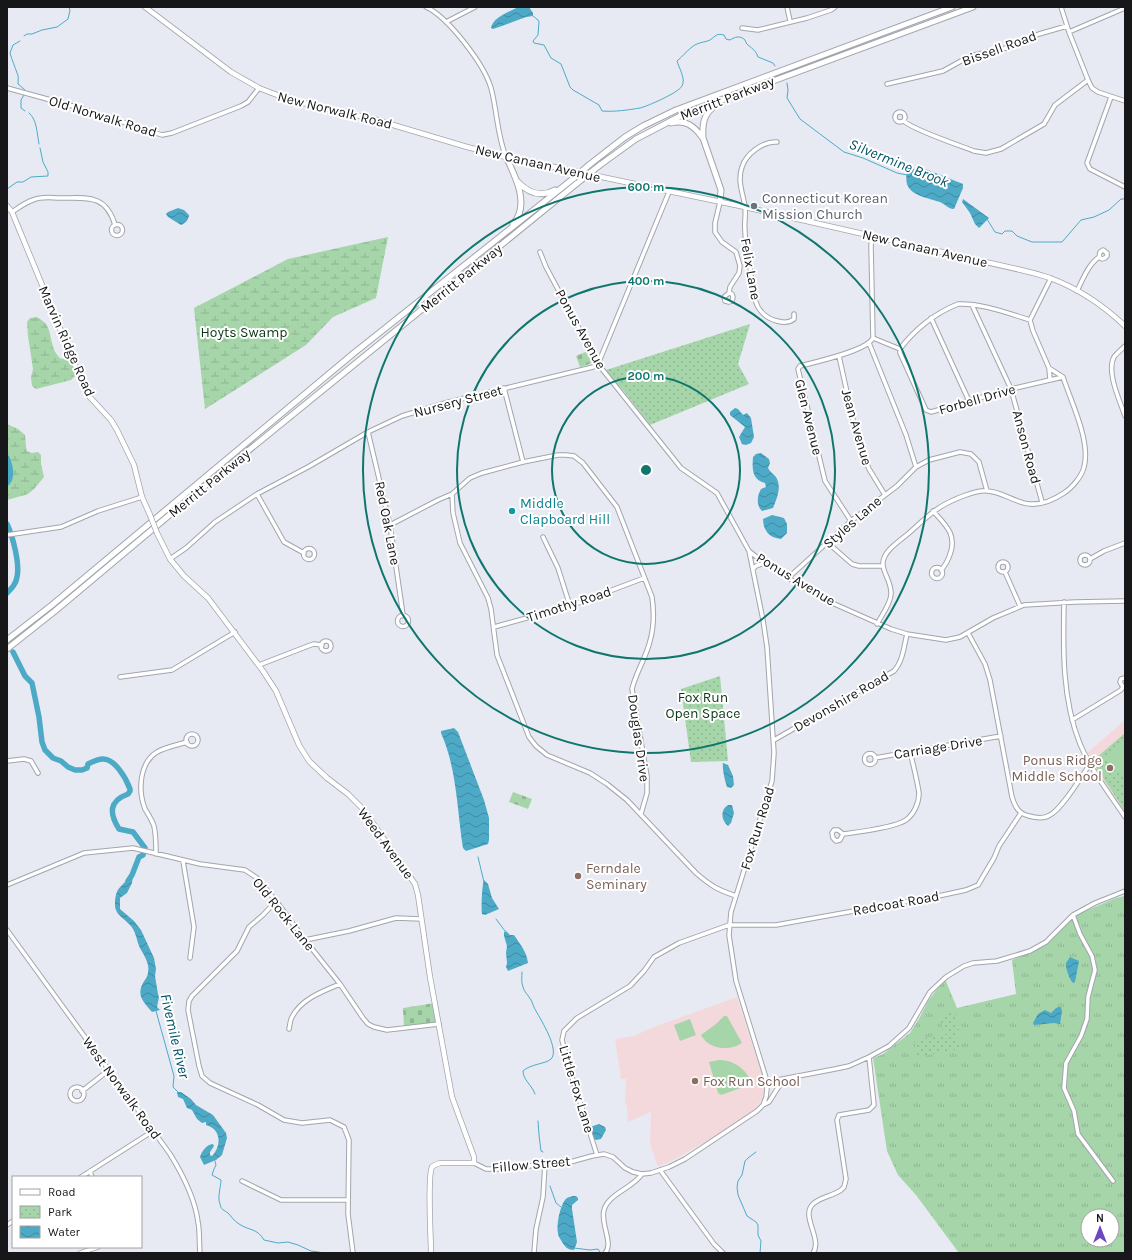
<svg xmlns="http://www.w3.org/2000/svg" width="1132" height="1260" font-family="Karla,sans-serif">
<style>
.education{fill:#f4d9dc}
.grass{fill:url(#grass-tufts);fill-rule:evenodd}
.wetland{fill:url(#wetland-marsh)}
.cemetery{fill:url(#cemetery-stones)}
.park{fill:url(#park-dots)}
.garden{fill:#a5d5a9}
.water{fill:url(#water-waves)}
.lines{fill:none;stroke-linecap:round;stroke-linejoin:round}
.stream{stroke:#4daac7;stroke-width:1}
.river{stroke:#4daac7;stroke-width:5.5}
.minor-casing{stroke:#a3a5ad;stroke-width:5.5}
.major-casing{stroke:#a3a5ad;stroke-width:6}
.highway-casing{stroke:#a3a5ad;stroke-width:7}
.minor{stroke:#fff;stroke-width:3.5}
.major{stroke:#fff;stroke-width:4.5}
.highway{stroke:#fff;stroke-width:5}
.major-bridge-casing{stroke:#a3a5ad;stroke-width:6;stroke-linecap:butt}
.highway-bridge-casing{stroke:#a3a5ad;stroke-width:7;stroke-linecap:butt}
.major-bridge{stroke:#fff;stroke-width:4.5}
.highway-bridge{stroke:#fff;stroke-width:5}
.ring{fill:none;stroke:#0f766e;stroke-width:2}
.worship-dot{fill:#6b7280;stroke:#fff;stroke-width:1.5}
.culture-dot{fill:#0f9aa8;stroke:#fff;stroke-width:1.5}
.education-dot{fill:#8d6e63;stroke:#fff;stroke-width:1.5}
.labels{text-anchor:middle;stroke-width:4;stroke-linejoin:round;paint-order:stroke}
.street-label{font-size:14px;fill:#17171a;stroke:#fff}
.worship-label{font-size:14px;fill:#5b616d;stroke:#fff;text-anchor:start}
.park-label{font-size:14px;fill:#0a3714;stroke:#fff}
.culture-label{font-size:14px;fill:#0d838f;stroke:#fff;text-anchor:start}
.education-label{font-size:14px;fill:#785e54;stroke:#fff;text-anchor:start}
.water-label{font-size:15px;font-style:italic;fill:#005368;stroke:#fff}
.centre{fill:#0f766e;stroke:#fff;stroke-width:2}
.ring-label{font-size:12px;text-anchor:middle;font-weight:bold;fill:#0f766e;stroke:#fff;stroke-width:4;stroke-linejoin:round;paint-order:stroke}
</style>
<defs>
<pattern id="grass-tufts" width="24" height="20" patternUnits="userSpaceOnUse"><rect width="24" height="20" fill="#a5d5a9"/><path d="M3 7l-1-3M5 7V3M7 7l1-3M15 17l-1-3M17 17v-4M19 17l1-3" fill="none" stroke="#8db691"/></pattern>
<pattern id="wetland-marsh" width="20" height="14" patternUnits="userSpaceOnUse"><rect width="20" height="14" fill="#a5d5a9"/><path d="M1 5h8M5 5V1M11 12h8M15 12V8" fill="none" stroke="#8db691"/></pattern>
<pattern id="cemetery-stones" width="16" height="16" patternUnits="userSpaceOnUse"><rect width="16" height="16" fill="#a5d5a9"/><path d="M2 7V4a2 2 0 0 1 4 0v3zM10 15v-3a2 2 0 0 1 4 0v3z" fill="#8db691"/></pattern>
<pattern id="park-dots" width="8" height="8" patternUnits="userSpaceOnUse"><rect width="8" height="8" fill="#a5d5a9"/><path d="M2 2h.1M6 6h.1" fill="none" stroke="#8db691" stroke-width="1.8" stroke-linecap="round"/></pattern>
<pattern id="water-waves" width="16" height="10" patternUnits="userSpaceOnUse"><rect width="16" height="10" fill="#4daac7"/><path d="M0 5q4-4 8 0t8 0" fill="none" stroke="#3f89a1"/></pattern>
</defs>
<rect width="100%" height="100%" fill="#e8eaf3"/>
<path class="education" d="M1125,720V813L1097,772L1087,753Z
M737,997L763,1077L764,1091L762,1099L753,1112L714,1137L673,1160L658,1167L650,1144L651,1112L628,1122L627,1108L625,1101L626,1079H621L615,1039L634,1036L651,1028Z"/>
<path class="grass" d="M1125,896V1253H959L916,1195L898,1175L887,1151L873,1058L883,1054L910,1033L920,1017L928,1001L945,979L957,1008L1016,994L1012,960L1044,946L1069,920L1076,915L1116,898ZM1088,1216H1112V1240H1088Z"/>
<path class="wetland" d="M388,237L376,298L333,317L306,345L205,409L194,308L288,259Z
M37,317C40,319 43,321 45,323C53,332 49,349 61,359L69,357L76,375L71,380L36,389L32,386L31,377L33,369L28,336L27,322L30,318Z
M7,424L18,429L25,435L26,447L27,451L32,453L38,452L41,455V464L44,477L34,489L28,494L7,500Z"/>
<path class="cemetery" d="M590,350L595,361L587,365L580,367L576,356Z
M513,792L532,799L528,809L509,802Z
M435,1003L438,1023L404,1027L403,1008Z"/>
<path class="park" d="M750,324L738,364L749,384L650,425L623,390L603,371Z
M720,676L728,761L691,762L681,689Z
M1125,733V811L1093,763L1096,758Z
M955,1012L959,1030L943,1033L940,1015Z
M956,1032L960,1049L917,1057L914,1040Z"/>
<path class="garden" d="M1125,740V779H1124L1105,757Z
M724,1016H727L742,1043C729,1052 708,1049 701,1035L716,1024Z
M690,1019L696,1035L680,1041L674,1025Z
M719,1060C735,1060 747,1070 752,1084L721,1095L718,1093L709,1062Z"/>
<path class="water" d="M518,7H529L533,13V16L526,17L499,27L493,29L491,28C493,17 509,12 518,7Z
M923,168L963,184V188L954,209C948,209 945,204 940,202C923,196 902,195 907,172L912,169Z
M963,199L989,218L979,228L975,224L970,213L962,202Z
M178,208L184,210L189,215C189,219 185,224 181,225L168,217L166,214L168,212Z
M735,408L738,409L743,415L747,413L751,418L754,437L751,443L746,445L742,444L739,437L745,427L730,415V412Z
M761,453L769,459L770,463L768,468C770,472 774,474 776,477C782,487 777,498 773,508L762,511C756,505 757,496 761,489L766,487L765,483C752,480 752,469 753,457L756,454Z
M772,515L784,518L787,524V533L781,539C770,538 763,531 763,519Z
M454,728L458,732L484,800L489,818V840L488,844L466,851L463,848C457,810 457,769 441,733V731Z
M723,763L728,765L733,776L734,785L731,788L727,787C725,781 722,769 723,763Z
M728,805H732L734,813L731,823L728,826C721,820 720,810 728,805Z
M131,874L133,875L132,883L127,893L120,898V909L134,921L141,930L154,958L156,969L155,976L158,994L159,997L157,1007L160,1010L152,1012C144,1002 136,996 143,983C145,980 148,976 148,972C150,963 143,954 139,946C137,941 136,934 133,929C128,920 115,916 115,905C115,885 123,888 131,874Z
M484,880L488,884L492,898L499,909L485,915L482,914C481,909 482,884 484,880Z
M506,931L510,935H514C520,944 527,952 528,963L508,971L506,967L507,963L506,953L507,946L504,936V932Z
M1070,957L1079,961L1075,982L1073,983C1070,980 1065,968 1066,963C1067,961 1069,959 1070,957Z
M1059,1007H1061L1062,1011L1060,1024L1054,1023L1034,1025L1033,1023L1038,1014L1045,1010L1051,1013L1056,1008Z
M177,1092H181L191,1099L196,1105L213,1115L226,1133L227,1138L222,1155L216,1160L204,1165L200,1157C202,1151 206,1145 213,1144L214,1146L210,1152V1155L212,1156C222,1145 221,1129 206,1125V1122L202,1123L197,1119L192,1110L187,1108L183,1099L178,1097Z
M599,1124L605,1127L606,1130L601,1139L596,1140L594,1139L590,1127Z
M573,1196H576L578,1198V1200L572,1205V1209L577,1242L574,1250C568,1250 565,1247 562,1242C561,1239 558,1237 558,1233C556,1226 560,1206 565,1200C567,1197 570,1197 573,1196Z"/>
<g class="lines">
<path class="stream" d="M533,16L538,20L539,22L538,35L533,41L534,43L544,45L551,58L561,64L570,87L573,90L599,105L602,111C615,112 628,110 640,108C648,106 678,93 682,86C686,79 679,68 677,61C682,57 691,46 697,44C701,42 706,42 710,40C716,36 716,33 724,35L726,39L730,40C735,37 740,35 745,40C746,42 746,44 748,45C753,49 756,51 758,57L773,63L775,66
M24,36L27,34H32L42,30L57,27L68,19L70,10L69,7
M20,41L13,45L10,53C12,60 15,67 17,73C19,76 18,80 18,84L25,90
M787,83L788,90L787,98L800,119L844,152L863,158L897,173L907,175
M24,95L21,100V108L25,111
M29,113C37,119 37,134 39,144
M7,189L17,182H23L31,177L48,176V172L43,162L40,148
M987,219L995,232L1002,234L1005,231H1012L1017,236L1032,242H1062L1081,220L1094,217L1109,210L1121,199H1125
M478,857L484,882
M496,919L505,931
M522,972C522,977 521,982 523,987C524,992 529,996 531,1000C533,1004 534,1008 536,1011C541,1020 560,1050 551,1059C546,1064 530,1064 523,1071C523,1080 532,1085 535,1094
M156,1011L174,1076L173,1087L178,1092
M538,1121L539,1135L541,1151L543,1152
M756,1152L748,1158L745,1161L742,1175L738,1181L737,1187L738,1195L747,1216L756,1222L758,1225V1235L761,1241L760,1253
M215,1161L216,1165L214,1169L212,1175L221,1180C221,1187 217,1197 220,1204C221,1210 224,1210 228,1213C232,1217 234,1221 239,1224C250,1231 257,1228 264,1240L278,1243L288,1242L298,1245L311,1251L325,1253
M550,1186L556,1203L561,1207
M574,1248L590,1250L598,1249L600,1252"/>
<path class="river" d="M7,458C10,466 13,476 7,483
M7,524C13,537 20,564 17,577C16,584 12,588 7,593
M13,652L25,676L32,683L39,717L42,742L45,750L53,758L61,761L68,767L75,770H82L87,768L88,764C92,762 98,759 103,759C115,759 126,778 130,789
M128,881L132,875L139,857L143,855L145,848L133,832L119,829C109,813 109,801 128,794L130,791"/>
<g class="minor-casing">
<path id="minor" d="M426,7C448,17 484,64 491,88C497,110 497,135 506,157
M787,7L790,21
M1061,7L1069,32L1088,80L1092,88L1098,92L1125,101
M446,22L475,7
M742,28L758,30L807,18L831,10L835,7
M1069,32L1125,8
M887,84L943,71L970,56L1006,48L1039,34L1067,26
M7,88L80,108L162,135L172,133L241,106L248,102L259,88
M1111,97L1087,163L1090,169L1125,187
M895 117a5 5 0 1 1 10 0a5 5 0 1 1-10 0Z
M904,121C911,129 961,146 974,151L986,153L1001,149L1044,124L1055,105L1088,80
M777,142C763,141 746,154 742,167C737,181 743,193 745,207C746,215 744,223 745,231C745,242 748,252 749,262C752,276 751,294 758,307C762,314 769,319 777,321C784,323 789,323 794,319V314
M720,202L715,223V232L722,242L736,252L740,266L739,273L730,287L729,293L724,297L725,301L729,302L732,301L733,297L732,294L729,293
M12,212C18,208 26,202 33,200C42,196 51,198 61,198C87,198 106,194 115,225
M111.5 230a5.5 5.5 0 1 1 11 0a5.5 5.5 0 1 1-11 0Z
M540,252L546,267L598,364L681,468L717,493L749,551L764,563L788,578L830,602L891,629L907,634L946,640L960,637L993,618L1024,605L1075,602L1125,601
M1077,291C1083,279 1088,265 1099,257L1100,252L1103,250L1107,253V256L1105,258L1102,259L1099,257
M958,304C982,303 1007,313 1030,320L1033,331L1049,368L1063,377L1011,389L931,412L926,410L900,353V349C914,330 935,313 958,304Z
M972,305L1011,389L1042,502
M931,318L969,401
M1030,320L1051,278
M873,338L900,349
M869,343L906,435L916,467
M1125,346C1121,350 1117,353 1114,357C1106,372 1120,401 1125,416
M839,356L854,424L865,459L869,469L885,495
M1049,368L1050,379
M504,388L523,462
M368,432L390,525L403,615
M257,494L284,542L304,553
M452,494L453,513L460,543L488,598L491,609L497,655L529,737L536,746L547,755L590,773L607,784L627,800L696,873C711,886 718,890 736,896
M933,511C947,526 958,536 949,557C947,562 945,566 941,570
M851,521L825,481L798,369L800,366C815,362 867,351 873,338L871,246L872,236
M390,525L438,500L452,494L470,478L482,473L523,462L558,455H566L574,456L583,463L617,507L652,597C654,611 654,627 650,641C646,658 636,672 632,689L647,776V793L641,814
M7,535L61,527L98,511L142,497
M543,537L558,568L570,606
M828,543L852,564L859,566H883
M303.5 554a5.5 5.5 0 1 1 11 0a5.5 5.5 0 1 1-11 0Z
M1080 560a5 5 0 1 1 10 0a5 5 0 1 1-10 0Z
M170,559L186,548L215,522L257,494L308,467L368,432L402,416L445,403L593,367L598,364L669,192
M1090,559L1104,551L1125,543
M998 567a5 5 0 1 1 10 0a5 5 0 1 1-10 0Z
M931.5 573a5.5 5.5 0 1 1 11 0a5.5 5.5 0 1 1-11 0Z
M753,569L756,566L764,563
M1005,572L1020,606
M788,578L851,521L897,486L916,467L929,460L960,452L971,454L979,462L987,491
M1064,602C1063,650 1062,699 1080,744C1091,770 1109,793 1125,817
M397.5 621a5.5 5.5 0 1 1 11 0a5.5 5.5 0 1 1-11 0Z
M877,624C882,615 891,603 891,594C892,576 873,567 890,549C896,543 903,538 909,533C930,514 938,505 966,495C972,493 981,490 987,491C1001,491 1015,503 1030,504C1042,505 1055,499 1064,493C1072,488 1082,476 1084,467C1091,441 1071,402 1063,377
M494,627L570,606L644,578
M968,633L985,664L990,680L1012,797C1015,807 1019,814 1029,816C1036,818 1044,819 1050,815C1062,809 1081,777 1090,764
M321 646a5 5 0 1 1 10 0a5 5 0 1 1-10 0Z
M259,665L308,646L314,644L322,645
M120,677L172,670L235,632
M1123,687L1120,682L1121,679L1125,678
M1072,720L1121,690L1123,687
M186 740a6 6 0 1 1 12 0a6 6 0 1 1-12 0Z
M774,740L894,671C903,661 904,646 907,634
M864.5 759a5.5 5.5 0 1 1 11 0a5.5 5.5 0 1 1-11 0Z
M875,758L1001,736
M7,761L24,759L31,761L38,773
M843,834L840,840L836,841L833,838L832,833L834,830H838L843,834C858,832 894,828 906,820C914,814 919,803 919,793C917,779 913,765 910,751
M156,854C156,844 156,835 154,826C152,820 148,814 145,809C138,791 139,763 157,752C166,747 177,745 187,742
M183,861L194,927L190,958
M7,885L84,853L133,848L200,864L245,870L257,878L276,901L305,940L340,984L363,1018L368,1024L374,1027L387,1030L439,1024
M276,901L263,915L249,927L237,951L192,996L189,1001L188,1010L199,1066L202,1076L210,1083L258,1105L284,1120L302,1123L330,1120L344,1127L349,1140L348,1214L353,1253
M1073,915L1080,934L1092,956L1095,970L1088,997L1087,1019L1081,1036L1066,1063L1064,1088L1074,1111L1078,1134L1113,1181
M7,930L170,1154C183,1175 195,1198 198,1222C200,1232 199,1243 200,1253
M305,940L349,931L396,918L421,919
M289,1029C290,1025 290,1020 292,1017C301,999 323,991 340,984
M767,1082L835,1069L849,1066L869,1057L889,1046L909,1028L930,992L946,977L964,966L973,963L997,961L1030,951L1046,942L1073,915L1095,903L1125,891
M70 1094a7 7 0 1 1 14 0a7 7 0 1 1-14 0Z
M82,1091L109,1070
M763,1105L769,1102L779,1086L788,1079
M597,1155L572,1077L562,1040L564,1031L577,1018L630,986L644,971L654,957L679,943L729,925H776L943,895L966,890L978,885L994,858L999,846L1021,813
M474,1163L486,1169H501L538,1165L563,1164L592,1156L604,1154L613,1157L625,1168L633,1172L642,1174L651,1173L669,1167L685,1159L757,1111L763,1105L766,1097L767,1089L766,1078L736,981L729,935L731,912L772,781L774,753L767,647L763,620L749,551
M660,1170L714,1244L723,1253
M90,1171L92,1177
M81,1177L153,1131
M242,1181L281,1200H348
M7,1225L13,1221
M80,1253L98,1247
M534,1253L536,1229L543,1197L545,1164
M605,1253C614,1244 600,1223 604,1210C608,1194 633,1188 642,1174
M813,1253C823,1239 800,1216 813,1204C820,1197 833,1196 841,1190L844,1187L846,1179L837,1120L839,1115L869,1110L874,1105L869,1057"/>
</g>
<g class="major-casing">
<path id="major" d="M145,7L231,72L259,88L290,100L373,119L467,147L506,157L745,207L1021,270C1030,272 1041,275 1050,278C1077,288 1104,306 1125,326
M7,206L12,212L87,394L111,420L117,430L134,465L142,497L150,515
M157,533L170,559L184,576L208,598L263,671L276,691L299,745L309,761L327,778L348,794L363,809L415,884L418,895L430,977L452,1097L474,1157V1163H440C437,1164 434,1165 432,1167C427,1177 431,1238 431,1253"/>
</g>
<g class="highway-casing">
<path id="highway" d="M718,104C704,112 702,123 703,138L721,190L720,202
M671,123C685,119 694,126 702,137
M506,157C516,177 530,206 513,224
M589,165L625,137L643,126L676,110L952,7
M600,165L636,139L684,114L973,7
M517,181C528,193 540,198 555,190
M7,640L52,605L354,353L574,178
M7,649L55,611L179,507L581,180"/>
</g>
<use href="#minor" class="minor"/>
<use href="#major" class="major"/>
<use href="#highway" class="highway"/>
<g class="major-bridge-casing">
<path id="major-bridge" d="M150,515L157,533"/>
</g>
<g class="highway-bridge-casing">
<path id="highway-bridge" d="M574,178L589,165
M581,180L600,165"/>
</g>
<use href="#major-bridge" class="major-bridge"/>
<use href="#highway-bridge" class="highway-bridge"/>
</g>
<g class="ring">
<circle cx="646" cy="470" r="94"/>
<circle cx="646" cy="470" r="189"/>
<circle cx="646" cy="470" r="283"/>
</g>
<circle class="worship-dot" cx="754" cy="206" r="4"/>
<circle class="culture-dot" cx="512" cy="511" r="4"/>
<g class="education-dot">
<circle cx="1110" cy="768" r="4"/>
<circle cx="578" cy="876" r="4"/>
<circle cx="695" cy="1081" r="4"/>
</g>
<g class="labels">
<g class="street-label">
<text transform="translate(999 48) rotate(-20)" y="5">Bissell Road</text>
<text transform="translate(727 98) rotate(-21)" y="5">Merritt Parkway</text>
<text transform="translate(335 110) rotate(14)" y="5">New Norwalk Road</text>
<text transform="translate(103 116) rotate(17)" y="5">Old Norwalk Road</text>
<text transform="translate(538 163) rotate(13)" y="5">New Canaan Avenue</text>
<text transform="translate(925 248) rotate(13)" y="5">New Canaan Avenue</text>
<text transform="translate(751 269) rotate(80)" y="5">Felix Lane</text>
<text transform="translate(461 278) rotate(-39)" y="5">Merritt Parkway</text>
<text transform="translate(581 329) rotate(61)" y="5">Ponus Avenue</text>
<text transform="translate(67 341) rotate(66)" y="5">Marvin Ridge Road</text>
<text transform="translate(977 399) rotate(-16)" y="5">Forbell Drive</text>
<text transform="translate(458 401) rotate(-15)" y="5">Nursery Street</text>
<text transform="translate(809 417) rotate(76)" y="5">Glen Avenue</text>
<text transform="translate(857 427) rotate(74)" y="5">Jean Avenue</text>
<text transform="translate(1027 447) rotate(75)" y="5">Anson Road</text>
<text transform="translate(209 483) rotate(-39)" y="5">Merritt Parkway</text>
<text transform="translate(852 522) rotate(-41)" y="5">Styles Lane</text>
<text transform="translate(388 523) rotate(79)" y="5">Red Oak Lane</text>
<text transform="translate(796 579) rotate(31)" y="5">Ponus Avenue</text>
<text transform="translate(569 604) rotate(-18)" y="5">Timothy Road</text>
<text transform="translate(841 701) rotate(-30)" y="5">Devonshire Road</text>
<text transform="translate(639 738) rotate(82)" y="5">Douglas Drive</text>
<text transform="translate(938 747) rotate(-9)" y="5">Carriage Drive</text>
<text transform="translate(757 828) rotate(-73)" y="5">Fox Run Road</text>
<text transform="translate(386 843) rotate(54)" y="5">Weed Avenue</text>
<text transform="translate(896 903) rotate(-10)" y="5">Redcoat Road</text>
<text transform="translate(284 914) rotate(51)" y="5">Old Rock Lane</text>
<text transform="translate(122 1088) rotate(54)" y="5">West Norwalk Road</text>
<text transform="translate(577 1089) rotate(73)" y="5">Little Fox Lane</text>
<text transform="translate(531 1164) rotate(-5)" y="5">Fillow Street</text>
</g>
<g class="worship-label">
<text x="762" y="203">Connecticut Korean<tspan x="762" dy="16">Mission Church</tspan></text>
</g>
<g class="park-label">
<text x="244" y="337">Hoyts Swamp</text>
<text x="703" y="702">Fox Run<tspan x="703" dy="16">Open Space</tspan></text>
</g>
<g class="culture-label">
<text x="520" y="508">Middle<tspan x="520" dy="16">Clapboard Hill</tspan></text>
</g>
<g class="education-label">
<text x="1102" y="765" text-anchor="end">Ponus Ridge<tspan x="1102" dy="16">Middle School</tspan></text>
<text x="586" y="873">Ferndale<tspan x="586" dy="16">Seminary</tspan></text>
<text x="703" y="1086">Fox Run School</text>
</g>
<g class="water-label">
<text transform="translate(899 163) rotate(22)" y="5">Silvermine Brook</text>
<text transform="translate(175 1036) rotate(77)" y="5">Fivemile River</text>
</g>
</g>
<circle cx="646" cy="470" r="6" class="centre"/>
<g class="ring-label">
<text x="646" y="191">600 m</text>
<text x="646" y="285">400 m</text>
<text x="646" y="380">200 m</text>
</g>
<rect width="1132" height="1260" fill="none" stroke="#17171a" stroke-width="16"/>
<rect x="12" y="1176" width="130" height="72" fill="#ffffff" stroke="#a2a2a3"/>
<rect x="20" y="1189" width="20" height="6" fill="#ffffff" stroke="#a2a2a3"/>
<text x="48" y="1196" font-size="12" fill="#17171a">Road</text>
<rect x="20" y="1206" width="20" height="12" fill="url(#park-dots)" stroke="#a2a2a3"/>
<text x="48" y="1216" font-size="12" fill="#17171a">Park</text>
<rect x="20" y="1226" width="20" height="12" fill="url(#water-waves)" stroke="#a2a2a3"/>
<text x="48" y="1236" font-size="12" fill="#17171a">Water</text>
<g transform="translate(1100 1228)"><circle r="19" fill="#ffffff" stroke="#a2a2a3"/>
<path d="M0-3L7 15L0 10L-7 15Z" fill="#6d47c0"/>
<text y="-6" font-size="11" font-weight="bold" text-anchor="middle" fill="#17171a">N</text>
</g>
</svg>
